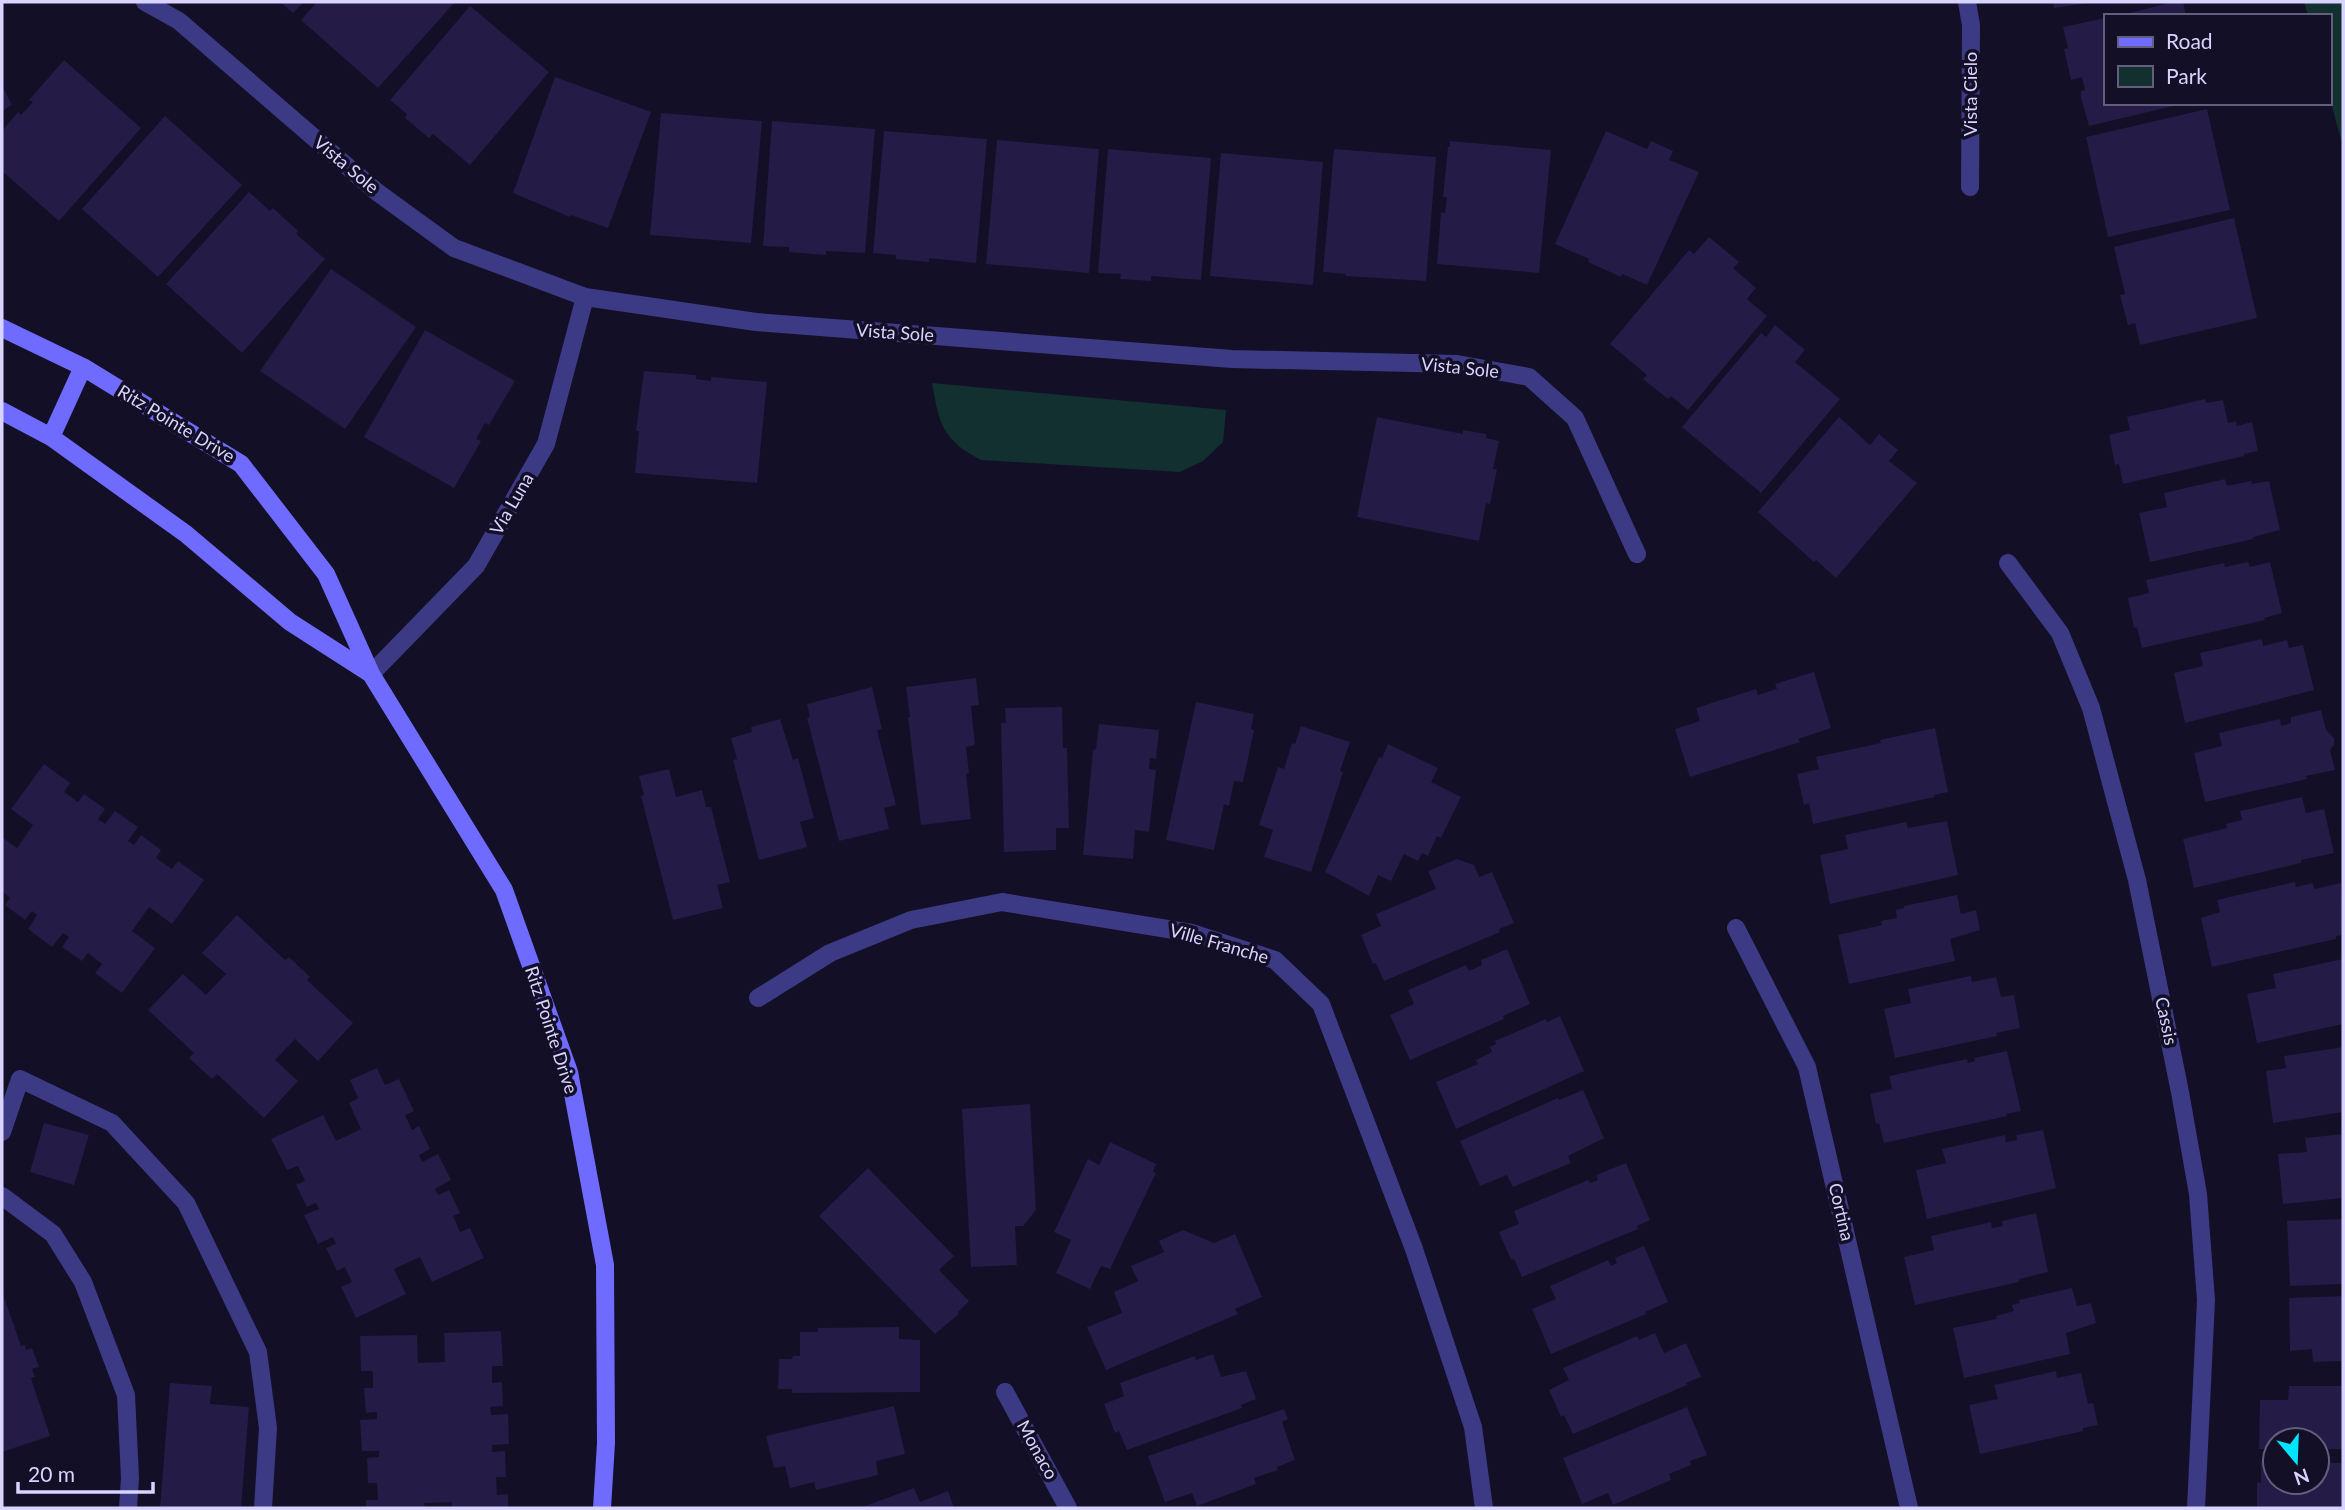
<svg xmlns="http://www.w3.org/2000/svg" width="2345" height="1510" font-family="Lato,sans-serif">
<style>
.green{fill:#12302f}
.building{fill:#241b47}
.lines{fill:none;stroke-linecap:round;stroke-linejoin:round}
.lane{stroke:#3d3a85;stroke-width:18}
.street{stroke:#3d3a85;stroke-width:18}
.secondary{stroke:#6f6bff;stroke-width:18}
.labels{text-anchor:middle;stroke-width:7;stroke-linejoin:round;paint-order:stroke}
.street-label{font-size:18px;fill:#d9d4ff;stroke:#130f26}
</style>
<rect width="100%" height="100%" fill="#130f26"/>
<path class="green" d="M2304,2H2343V147L2329,95V16H2308Z
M932,383L1226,410L1223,442L1203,461L1180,472L981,460C942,440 939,423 932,383Z"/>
<path class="building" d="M280,2H304L293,13Z
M317,2H455L378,88L301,20Z
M2053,2H2086L2087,3L2054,8Z
M2173,2H2183L2186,16H2118Z
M470,6L549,72L470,165L433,134L429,138L405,118L407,114L390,100Z
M2105,18V103L2182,104L2089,126L2081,98V91L2085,90L2082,77L2071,80L2064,49L2068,48L2063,27Z
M64,60L141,128L59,221L2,171V131L18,112L21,115L33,102L29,100Z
M555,77L651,112L608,228L571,215L570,217L513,193Z
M2,86L12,105L2,111Z
M2207,109L2230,210L2108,237L2086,137Z
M661,113L762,121L751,243L650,235Z
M165,116L242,185L158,277L82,209Z
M772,121L875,129L865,253L826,251V255L789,252V247L763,246Z
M884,131L987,139L976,263L929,258V262L896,259V255L873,253Z
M1606,131L1647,149L1651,141L1673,151L1669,160L1699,172L1647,285L1622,274L1621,277L1588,262L1589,259L1555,244Z
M997,140L1099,149L1089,273L986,264Z
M1450,141L1551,150L1539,273L1437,264L1441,212L1445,213L1447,197H1443L1448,147H1450Z
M1108,149L1211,158L1201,280L1151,276V281L1120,279L1121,274L1098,273Z
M1334,149L1436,157L1426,281L1345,276L1346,274L1323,272Z
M1221,153L1323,162L1313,285L1210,276Z
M249,192L270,211L273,208L298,231L296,234L325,259L242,353L166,284Z
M2234,218L2257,318L2140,345L2135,323L2128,325L2120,295L2125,294L2114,247Z
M1709,237L1739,262L1733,268L1756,288L1747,299L1767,316L1688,410L1671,396L1668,399L1643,379L1647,375L1610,344L1689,250L1694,254Z
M331,269L416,327L345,429L260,371Z
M1775,325L1805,350L1795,362L1840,399L1761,493L1682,427L1761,333L1766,337Z
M425,330L515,381L489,425L485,423L476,439L481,441L454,488L364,437Z
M644,371L696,375V379L711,381V377L767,382L757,483L635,473L639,431H636Z
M2205,399L2206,403L2223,400L2228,423L2236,421L2237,426L2252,422L2258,451L2244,454V456L2123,484L2119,464L2115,465L2109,435L2130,430L2127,417Z
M1377,417L1463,434V430L1486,434V438L1499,441L1493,469H1497L1490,504L1486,503L1479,541L1357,517Z
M1839,417L1870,445L1879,434L1898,450L1889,461L1917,483L1836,578L1816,560L1814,562L1758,512Z
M2225,479L2227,486L2251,481L2252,484L2269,481L2280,530L2253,537V539L2150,562L2139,513L2167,507L2164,493Z
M2248,562L2250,567L2270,562L2282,613L2264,618L2265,620L2142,648L2137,627L2134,628L2128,598L2149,593L2146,580L2224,563L2225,567Z
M2262,639L2263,646L2287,640L2289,648L2303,645L2314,690L2185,723L2174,673L2203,666L2200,653Z
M1814,672L1831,728L1798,739L1800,742L1690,777L1675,729L1700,721L1696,708L1756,689L1758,695L1777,689L1775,684Z
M976,678L979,705L971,706L975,745L966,747L969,773L966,774L971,819L921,825L908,717H910L906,687Z
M872,687L882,729L877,730L896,805L884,808L889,829L839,841L807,718L810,717L807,704Z
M1196,702L1254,714L1251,729L1254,730L1243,782L1234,781L1229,806L1224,804L1214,850L1166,840Z
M1062,707L1063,748H1067L1069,828H1056V850L1004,852L1001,723H1006L1005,708Z
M2321,710L2326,730L2334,738V745L2330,750L2335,770L2306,776L2307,779L2205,802L2194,753L2222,746L2219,733L2280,719L2281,726L2291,723V717Z
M780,719L793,760L798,758L814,818L800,822L807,847L759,860L733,760L737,759L731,738L752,732L751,727Z
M1099,724L1159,730L1156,759L1150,758L1149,769L1156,770L1149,832L1135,830L1133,859L1083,855L1093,750L1096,749Z
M1301,726L1350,742L1340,771L1343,772L1311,872L1264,857L1273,830L1259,825L1278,767L1284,769L1292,743L1295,744Z
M1935,728L1948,792L1934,795V797L1813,824L1809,803L1804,805L1797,774L1819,769L1816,757L1881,743L1880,740Z
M1388,744L1438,768L1431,782L1461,797L1441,838L1437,836L1428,856L1422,853L1418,861L1404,854L1391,881L1378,875L1369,896L1325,872L1379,757L1382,758Z
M44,764L70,783L64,792L78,802L84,794L105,809L98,819L105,824L115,811L138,827L128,841L134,845L141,835L161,850L156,858L172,869L178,861L204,880L172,924L149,907L132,931L155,948L122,993L95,973L102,964L88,953L82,961L62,947L69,937L63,933L52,947L28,929L37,915L32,911L25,920L5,905L10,898L2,891V837L17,848L33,825L11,809Z
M669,769L676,797L702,790L706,807H711L730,882L717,885L723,908L673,920L641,796L644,795L639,776Z
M2302,797L2306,813L2324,809L2334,853L2301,860V863L2194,888L2183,839L2227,828L2226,824L2242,820L2240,811Z
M1947,821L1958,875L1830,904L1820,855L1848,849L1845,835L1906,822L1908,828Z
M1457,859L1474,865L1479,877L1492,872L1514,923L1499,929L1500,932L1384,981L1376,963L1373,964L1361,935L1381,926L1376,914L1436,889L1428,871Z
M2295,882L2296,887L2313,883L2314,889L2341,883L2343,935L2336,936V939L2212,967L2201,918L2220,912L2217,900Z
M1957,895L1961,914L1976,910L1980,930L1950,939L1955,961L1849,984L1838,935L1882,925L1881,921L1897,918L1896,910L1904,908V906Z
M237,915L285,960L289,957L310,977L307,980L353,1023L318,1061L295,1039L275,1060L298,1081L264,1118L217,1074L212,1079L189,1058L194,1053L148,1010L183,974L206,995L226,974L202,953Z
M1507,949L1530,1004L1503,1016L1504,1019L1410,1060L1390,1015L1414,1004L1408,990L1466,965L1469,971L1482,965L1481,960Z
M2343,959V1024L2257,1043L2247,994L2276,988L2273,974Z
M1971,976L1972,982L1996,977L2001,997L2014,995L2020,1028L1996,1033L1997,1036L1895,1058L1884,1009L1911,1003L1908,989Z
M1560,1016L1584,1071L1456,1129L1436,1082L1478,1064L1476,1060L1492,1052L1490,1047L1496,1044L1495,1041L1546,1019L1547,1022Z
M2343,1047V1112L2273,1123L2266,1071L2286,1068L2284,1056Z
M2007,1051L2021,1111L2006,1114L2007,1116L1884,1143L1879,1123L1876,1124L1870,1094L1892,1089L1889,1076L1967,1059L1968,1063L1975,1061L1974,1058Z
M377,1068L385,1085L399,1079L414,1111L405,1115L412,1130L419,1126L430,1149L419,1155L422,1162L438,1154L451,1180L435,1189L438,1195L449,1190L460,1213L453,1216L460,1232L470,1228L484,1258L432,1282L420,1257L394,1269L406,1294L356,1318L341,1287L352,1282L345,1267L337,1271L326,1248L336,1244L333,1237L318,1244L304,1215L319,1209L316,1203L307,1207L296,1185L305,1181L298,1166L287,1170L271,1139L323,1115L336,1141L361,1129L349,1103L358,1098L350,1080Z
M1583,1090L1604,1138L1568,1156L1571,1163L1513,1187L1507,1175L1480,1186L1460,1141L1558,1098L1559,1100Z
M1030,1104L1036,1210L1023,1226H1015L1017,1265L971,1267L962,1109Z
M44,1123L89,1135L74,1185L30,1172Z
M2043,1130L2056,1188L1927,1219L1916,1170L1946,1163L1942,1149L2005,1135L2006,1142L2017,1140L2016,1135Z
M2343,1134V1198L2283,1204L2278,1154L2307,1152L2305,1138Z
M1110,1142L1156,1164L1153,1172L1156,1173L1110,1269L1101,1266L1090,1289L1056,1273L1071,1240L1054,1232L1088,1159L1099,1165Z
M1626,1163L1650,1220L1637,1226L1638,1229L1522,1277L1514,1259L1511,1260L1499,1232L1519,1224L1514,1211L1588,1180L1590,1183L1598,1180L1596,1175Z
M868,1168L954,1256L939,1270L969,1301L958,1312L959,1314L935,1334L819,1216Z
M2036,1213L2048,1272L2019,1279V1282L1915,1305L1904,1257L1934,1250L1931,1236L1991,1222L1992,1228L2003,1226L2002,1221Z
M2343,1219V1284L2290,1286L2287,1221Z
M1183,1230L1214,1243L1235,1234L1262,1297L1235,1309L1238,1314L1106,1370L1087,1327L1122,1313L1114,1292L1138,1281L1131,1266L1164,1252L1159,1241Z
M1644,1246L1668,1302L1645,1312L1646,1314L1551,1354L1532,1309L1556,1299L1550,1286L1608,1260L1611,1266L1617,1263L1615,1258Z
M2072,1288L2077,1306L2091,1303L2096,1323L2066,1333L2070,1354L1964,1378L1953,1328L1997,1319L1996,1316L2014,1311L2012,1305L2020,1303L2019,1300Z
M2,1291L21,1346L25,1345L26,1350L32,1348L39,1367L32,1369L35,1377L31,1378L50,1436L2,1452Z
M2343,1296V1361L2313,1362L2312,1349L2290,1351L2289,1298Z
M899,1327V1339L920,1340V1392L792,1393V1389H778L779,1359H792L793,1356H800V1332H818V1328Z
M501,1331L503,1366H492V1383L502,1382L503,1406L490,1407L491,1415L508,1414L509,1444L492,1445V1452L505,1451L506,1477H496L497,1495L508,1494V1508H452V1502L424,1503L425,1508H366V1500H378L377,1483H368L367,1458L379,1457V1451H362L360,1420L377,1419V1412L366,1413L364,1388H373V1371H361L360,1336L417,1335L418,1363L445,1362L444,1333Z
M1655,1333L1664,1353L1686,1343L1701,1377L1686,1383L1687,1385L1573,1434L1564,1415L1561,1417L1549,1390L1569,1380L1563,1368L1637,1336L1639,1340Z
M1213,1354L1221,1377L1246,1371L1256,1399L1241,1405L1242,1408L1127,1450L1119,1431L1115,1433L1104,1404L1124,1396L1120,1383L1195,1356L1196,1360Z
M2056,1371L2057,1378L2081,1373L2088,1404L2093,1403L2098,1425L2083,1428V1431L1980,1454L1969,1405L1998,1399L1994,1385Z
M170,1383L212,1386L210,1404L249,1407L241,1508H160Z
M2289,1386H2343V1449H2317V1440H2275V1449H2259L2260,1400H2288Z
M894,1406L905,1454L876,1461L878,1475L816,1490L814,1482L790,1488L785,1466L774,1468L766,1436Z
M1687,1407L1707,1455L1690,1461L1691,1465L1669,1474L1671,1480L1613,1505L1608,1493L1582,1504L1563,1458Z
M1284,1409L1288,1419L1282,1422L1295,1460L1277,1467L1278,1470L1254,1478L1256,1484L1197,1506L1192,1493L1165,1502L1148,1456Z
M2261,1462H2275V1482H2317V1463H2343V1508H2257V1482L2261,1483Z
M914,1488L920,1502L948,1491L954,1508H860Z"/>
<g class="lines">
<path class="lane" d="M2,1132L20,1079L112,1123L186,1203L258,1352L268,1428L263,1508
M2,1196L53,1234L83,1282L126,1395L130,1478L128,1508"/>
<path class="street" d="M145,2L179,21L377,192L454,248L585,297L756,322L1232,359L1457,364L1529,377L1575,418L1637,554
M1967,2L1971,25L1970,187
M2008,563L2060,633L2091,708L2137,880L2180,1092L2198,1194L2206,1300L2196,1508
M371,674L476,566L546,444L585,297
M1736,928L1807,1067L1909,1508
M758,998L830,953L911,920L1002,902L1192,933L1275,960L1321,1004L1414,1249L1473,1427L1484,1508
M1005,1392L1068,1508"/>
<path class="secondary" d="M2,328L83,367L241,464L326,574L371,674L504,890L569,1072L605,1265L606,1443L602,1508
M2,411L51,437L186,534L290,622L371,674
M51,437L83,367"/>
</g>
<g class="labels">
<g class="street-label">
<text transform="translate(1971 94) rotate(-90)" y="6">Vista Cielo</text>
<text transform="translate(346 165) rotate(40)" y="6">Vista Sole</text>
<text transform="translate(895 333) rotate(4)" y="6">Vista Sole</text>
<text transform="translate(1460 368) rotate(6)" y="6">Vista Sole</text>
<text transform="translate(176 424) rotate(31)" y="6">Ritz Pointe Drive</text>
<text transform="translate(512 504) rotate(-60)" y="6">Via Luna</text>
<text transform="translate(1219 944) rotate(16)" y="6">Ville Franche</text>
<text transform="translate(2166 1021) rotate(78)" y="6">Cassis</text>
<text transform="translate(551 1030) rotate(72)" y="6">Ritz Pointe Drive</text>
<text transform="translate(1841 1212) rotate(77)" y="6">Cortina</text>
<text transform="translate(1037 1450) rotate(61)" y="6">Monaco</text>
</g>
</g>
<rect width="2345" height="1510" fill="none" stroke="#d9d4ff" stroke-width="7"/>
<rect x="2104" y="14" width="228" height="91" fill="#130f26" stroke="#625e7d" stroke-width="2"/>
<rect x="2118" y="37" width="35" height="10" fill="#6f6bff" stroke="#625e7d" stroke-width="2"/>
<text x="2166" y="49" font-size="21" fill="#d9d4ff">Road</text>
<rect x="2118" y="66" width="35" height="21" fill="#12302f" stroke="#625e7d" stroke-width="2"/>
<text x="2166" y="84" font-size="21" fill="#d9d4ff">Park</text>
<g transform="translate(2296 1461) rotate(161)"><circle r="33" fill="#130f26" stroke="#625e7d" stroke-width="2"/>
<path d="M0-5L12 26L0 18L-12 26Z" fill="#00e5ff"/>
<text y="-10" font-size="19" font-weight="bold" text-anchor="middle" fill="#d9d4ff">N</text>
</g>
<path d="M18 1482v10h135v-10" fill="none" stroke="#d9d4ff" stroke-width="3.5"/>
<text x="28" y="1482" font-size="21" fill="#d9d4ff" stroke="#130f26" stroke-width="5" paint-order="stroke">20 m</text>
</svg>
